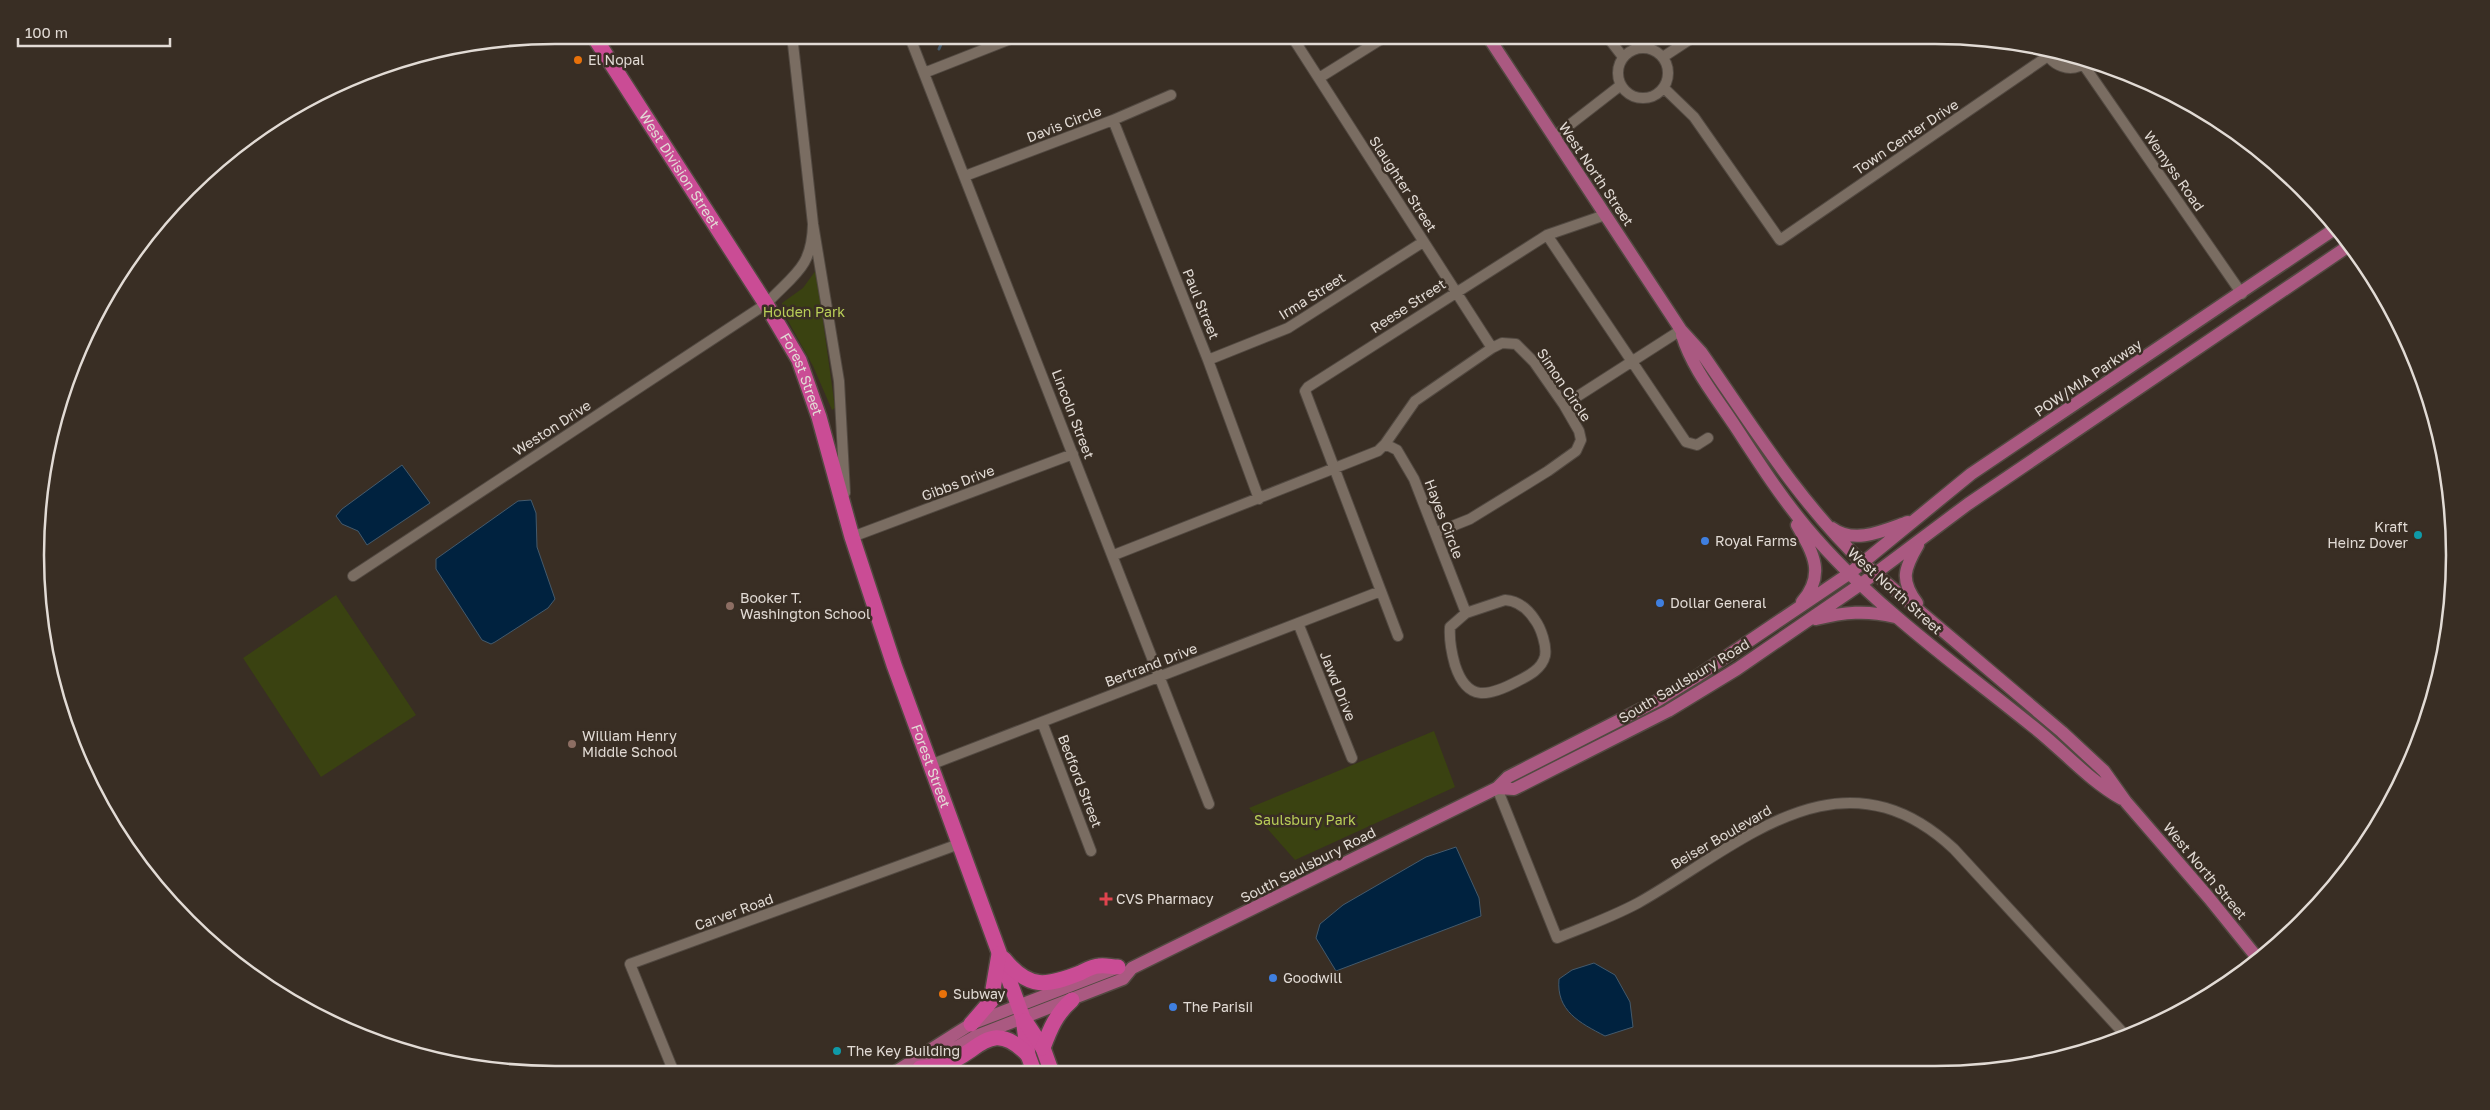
<svg xmlns="http://www.w3.org/2000/svg" width="2490" height="1110" font-family="'Golos Text',sans-serif">
<style>
.green{fill:#3a4211}
.water{fill:#00223f;stroke:#445a6c}
.lines{fill:none;stroke-linecap:round;stroke-linejoin:round}
.stream{stroke:#445a6c;stroke-width:3}
.minor-casing{stroke:#524941;stroke-width:12}
.major-casing{stroke:#524941;stroke-width:15}
.highway-casing{stroke:#524941;stroke-width:18}
.minor{stroke:#7a6d62;stroke-width:10}
.major{stroke:#aa5981;stroke-width:12}
.highway{stroke:#ca4c95;stroke-width:15}
.food-dot{fill:#e8710a;stroke:#392e24;stroke-width:2}
.culture-dot{fill:#0f9aa8;stroke:#392e24;stroke-width:2}
.shop-dot{fill:#3f7fe0;stroke:#392e24;stroke-width:2}
.education-dot{fill:#8d6e63;stroke:#392e24;stroke-width:2}
.health-dot{fill:#e0444e;stroke:#392e24;stroke-width:2}
.labels{text-anchor:middle;stroke-width:5;stroke-linejoin:round;paint-order:stroke}
.poi-label{font-size:14px;fill:#e2dbd5;stroke:#392e24;text-anchor:start}
.street-label{font-size:14px;fill:#e2dbd5;stroke:#392e24}
.park-label{font-size:14px;fill:#b9ce58;stroke:#392e24}
.rim{fill:none;stroke:#e2dbd5;stroke-width:2.5}
</style>
<rect width="100%" height="100%" fill="#392e24"/>
<path class="green" d="M816,270L835,408L832,410L813,366L782,310V303L803,288Z
M336,595L416,715L321,777L243,658Z
M1434,731L1455,787L1295,860L1249,808Z"/>
<path class="water" d="M402,465L430,503L367,545L358,531L342,524L336,516L342,509Z
M531,500L536,513L537,547L555,599L548,608L495,642L491,644L482,640L436,569V559L518,501Z
M1456,847L1479,898L1481,916L1336,971L1316,938L1320,924L1343,905L1426,857Z
M1594,963L1615,975L1630,1002L1633,1027L1605,1036C1580,1023 1556,1011 1559,979L1572,970Z"/>
<g class="lines">
<path class="stream" d="M939,49L945,35"/>
<g class="minor-casing">
<path id="minor" d="M792,35L813,224L839,381L845,493
M909,35L1209,804
M1291,35L1492,348
M1606,35L1623,57
M2044,47C2050,66 2071,75 2087,61
M1618 73a25 25 0 1 1 50 0a25 25 0 1 1-50 0Z
M1663,57L1689,40
M2083,64L2242,294
M924,73L1021,35
M1319,78L1388,35
M1664,88L1694,117L1780,240L2048,56
M1113,120L1208,360L1259,499
M1554,137L1621,85
M965,176L1113,120L1171,95
M1547,235L1686,442L1697,445L1708,438
M1208,360L1288,328L1423,242
M1564,405L1681,330
M1385,444L1397,450L1414,479L1466,613
M852,537L1073,454
M1114,555L1378,451L1385,444L1415,401L1492,348L1502,343L1516,344L1534,362L1564,405L1579,431L1581,440L1576,451L1548,471L1470,519L1435,533
M353,576L766,304C794,274 812,268 813,224
M1505,600C1518,601 1528,609 1535,620C1541,628 1547,646 1545,656C1542,669 1528,676 1518,681C1488,697 1467,702 1455,665C1451,651 1449,641 1450,627L1466,613Z
M1298,623L1352,758
M1398,636L1305,391L1308,387L1547,235L1605,215
M1042,722L1091,851
M930,765L1381,591
M1497,788L1557,938C1584,927 1612,917 1638,903C1741,845 1840,743 1954,849L2127,1037
M2115,1041L2123,1032
M675,1075L630,964L959,844"/>
</g>
<g class="major-casing">
<path id="major" d="M1487,35L1681,330L1701,352C1751,424 1799,502 1863,563L2062,732L2104,771L2126,802L2209,898L2259,960
M1682,335C1692,368 1716,397 1735,426C1758,461 1780,496 1807,528C1871,604 1954,663 2031,725C2062,749 2088,780 2122,799
M1797,525C1813,553 1826,574 1802,602
M1832,528C1855,545 1885,530 1908,522
M1917,603C1900,580 1904,569 1918,545
M1816,619C1844,612 1867,610 1895,617
M1497,788L1514,789L1668,711L1737,669L1861,584L1968,504L2350,245
M892,1074L971,1024L1119,967
M911,1074L976,1036L1123,979L1132,968L1497,788L1508,777L1657,701L1696,677L1850,573L1971,474L2336,228"/>
</g>
<g class="highway-casing">
<g id="highway">
<path id="s1" d="M593,35L766,304L799,360L819,417L852,537L894,665L1023,1018L1028,1055L1035,1074"/>
<path d="M1004,959C1029,990 1047,986 1080,973C1086,970 1093,966 1099,966C1105,965 1112,967 1118,967"/>
<path d="M1025,1021L1043,1048L1052,1073"/>
<path d="M971,1024L991,1001L999,954"/>
<path d="M1043,1048C1050,1029 1056,1014 1072,1000"/>
<path d="M920,1068C928,1067 936,1067 943,1065C979,1054 990,1016 1028,1055"/>
</g>
</g>
<use href="#minor" class="minor"/>
<use href="#major" class="major"/>
<use href="#highway" class="highway"/>
</g>
<g class="food-dot">
<circle cx="578" cy="60" r="5"/>
<circle cx="943" cy="994" r="5"/>
</g>
<g class="culture-dot">
<circle cx="2418" cy="535" r="5"/>
<circle cx="837" cy="1051" r="5"/>
</g>
<g class="shop-dot">
<circle cx="1705" cy="541" r="5"/>
<circle cx="1660" cy="603" r="5"/>
<circle cx="1273" cy="978" r="5"/>
<circle cx="1173" cy="1007" r="5"/>
</g>
<g class="education-dot">
<circle cx="730" cy="606" r="5"/>
<circle cx="572" cy="744" r="5"/>
</g>
<path class="health-dot" d="M1103.5 891.5h5v5h5v5h-5v5h-5v-5h-5v-5h5z"/>
<g class="labels">
<g class="poi-label">
<text x="588" y="65">El Nopal</text>
<text x="2408" y="532" text-anchor="end">Kraft<tspan x="2408" dy="16">Heinz Dover</tspan></text>
<text x="1715" y="546">Royal Farms</text>
<text x="740" y="603">Booker T.<tspan x="740" dy="16">Washington School</tspan></text>
<text x="1670" y="608">Dollar General</text>
<text x="582" y="741">William Henry<tspan x="582" dy="16">Middle School</tspan></text>
<text x="1116" y="904">CVS Pharmacy</text>
<text x="1283" y="983">Goodwill</text>
<text x="953" y="999">Subway</text>
<text x="1183" y="1012">The Parisii</text>
<text x="847" y="1056">The Key Building</text>
</g>
<g class="street-label">
<text transform="translate(1064 124) rotate(-21)" y="5">Davis Circle</text>
<text transform="translate(1906 137) rotate(-34)" y="5">Town Center Drive</text>
<text dy="5" stroke="none"><textPath href="#s1" startOffset="160">West Division Street</textPath></text>
<text transform="translate(2174 171) rotate(55)" y="5">Wemyss Road</text>
<text transform="translate(1596 174) rotate(56)" y="5">West North Street</text>
<text transform="translate(1403 184) rotate(57)" y="5">Slaughter Street</text>
<text transform="translate(1312 296) rotate(-32)" y="5">Irma Street</text>
<text transform="translate(1201 304) rotate(68)" y="5">Paul Street</text>
<text transform="translate(1408 306) rotate(-33)" y="5">Reese Street</text>
<text dy="5" stroke="none"><textPath href="#s1" startOffset="399">Forest Street</textPath></text>
<text transform="translate(2088 378) rotate(-34)" y="5">POW/MIA Parkway</text>
<text transform="translate(1564 385) rotate(56)" y="5">Simon Circle</text>
<text transform="translate(1073 414) rotate(69)" y="5">Lincoln Street</text>
<text transform="translate(552 428) rotate(-33)" y="5">Weston Drive</text>
<text transform="translate(958 483) rotate(-21)" y="5">Gibbs Drive</text>
<text transform="translate(1444 519) rotate(69)" y="5">Hayes Circle</text>
<text transform="translate(1895 591) rotate(42)" y="5">West North Street</text>
<text transform="translate(1151 665) rotate(-21)" y="5">Bertrand Drive</text>
<text transform="translate(1684 681) rotate(-31)" y="5">South Saulsbury Road</text>
<text transform="translate(1338 686) rotate(68)" y="5">Jawd Drive</text>
<text dy="5" stroke="none"><textPath href="#s1" startOffset="812">Forest Street</textPath></text>
<text transform="translate(1080 781) rotate(69)" y="5">Bedford Street</text>
<text transform="translate(1721 837) rotate(-30)" y="5">Beiser Boulevard</text>
<text transform="translate(1308 865) rotate(-27)" y="5">South Saulsbury Road</text>
<text transform="translate(2205 871) rotate(50)" y="5">West North Street</text>
<text transform="translate(734 912) rotate(-20)" y="5">Carver Road</text>
</g>
<g class="park-label">
<text x="804" y="317">Holden Park</text>
<text x="1305" y="825">Saulsbury Park</text>
</g>
</g>
<path d="M0 0H2490V1110H0ZM555 44H1935A511 511 0 0 1 2446 555V555A511 511 0 0 1 1935 1066H555A511 511 0 0 1 44 555V555A511 511 0 0 1 555 44Z" fill="#392e24" fill-rule="evenodd"/>
<path class="rim" d="M555 44H1935A511 511 0 0 1 2446 555V555A511 511 0 0 1 1935 1066H555A511 511 0 0 1 44 555V555A511 511 0 0 1 555 44Z"/>
<path d="M18 38v8h152v-8" fill="none" stroke="#e2dbd5" stroke-width="2.5"/>
<text x="25" y="38" font-size="15" fill="#e2dbd5" stroke="#392e24" stroke-width="4" paint-order="stroke">100 m</text>
</svg>
